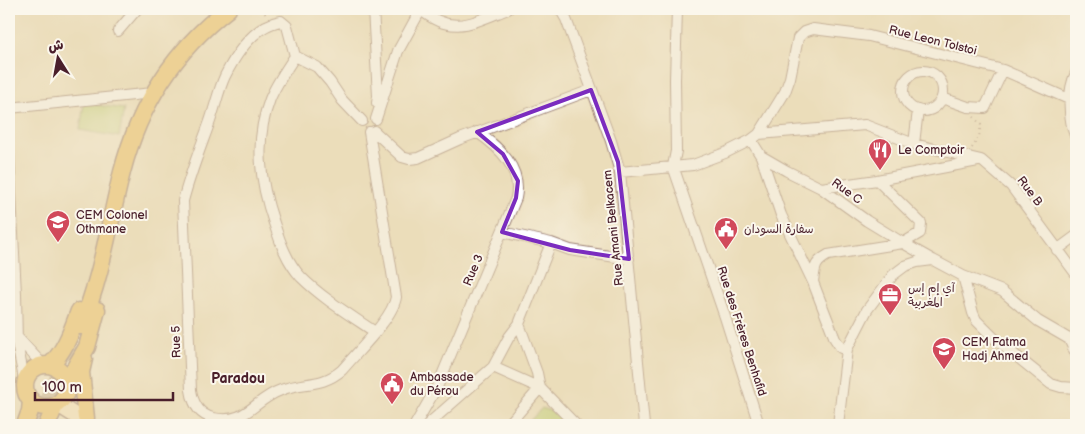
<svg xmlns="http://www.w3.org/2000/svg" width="1085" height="434" font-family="'Balsamiq Sans','Playpen Sans Arabic',sans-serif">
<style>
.green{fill:#bccf73;stroke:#83774f}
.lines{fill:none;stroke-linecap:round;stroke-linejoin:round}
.primary-tunnel{stroke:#cbb79d;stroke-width:16;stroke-dasharray:16 8;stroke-linecap:butt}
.street-casing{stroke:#9a7e72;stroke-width:12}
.secondary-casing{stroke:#9a7e72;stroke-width:18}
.primary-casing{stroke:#9a7e72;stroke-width:19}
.path{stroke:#9a7e72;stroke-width:2;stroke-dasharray:1 4;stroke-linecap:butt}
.street{stroke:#fff;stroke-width:10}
.secondary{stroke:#f9e7c3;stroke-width:15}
.primary{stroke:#efc469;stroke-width:16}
.marked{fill:none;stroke:#7b2cbf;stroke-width:4;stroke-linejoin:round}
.labels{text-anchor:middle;stroke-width:4;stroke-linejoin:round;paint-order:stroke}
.street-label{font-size:12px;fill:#4a1f2b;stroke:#fbf7ec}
.poi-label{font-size:12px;fill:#4a1f2b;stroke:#fbf7ec;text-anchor:start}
.neighbourhood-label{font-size:14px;font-weight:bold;fill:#4a1f2b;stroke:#fbf7ec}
</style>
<rect width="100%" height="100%" fill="#fbf7ec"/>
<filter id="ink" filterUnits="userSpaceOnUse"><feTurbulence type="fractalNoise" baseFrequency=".02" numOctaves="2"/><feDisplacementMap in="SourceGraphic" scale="10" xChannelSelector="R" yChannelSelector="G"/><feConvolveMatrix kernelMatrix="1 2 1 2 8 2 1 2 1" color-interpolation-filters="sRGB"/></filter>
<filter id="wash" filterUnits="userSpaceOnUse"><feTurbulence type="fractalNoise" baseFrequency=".0096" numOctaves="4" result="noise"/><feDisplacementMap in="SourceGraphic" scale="20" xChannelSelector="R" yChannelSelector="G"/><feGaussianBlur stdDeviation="1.12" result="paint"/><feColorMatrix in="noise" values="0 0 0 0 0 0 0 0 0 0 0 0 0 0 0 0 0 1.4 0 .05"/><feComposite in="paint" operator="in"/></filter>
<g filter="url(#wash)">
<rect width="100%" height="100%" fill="#ebddba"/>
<path class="green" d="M84,103L124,109L119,137L80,130Z
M542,408L563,415L567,425H526Z"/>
</g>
<g filter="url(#ink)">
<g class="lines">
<path class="primary-tunnel" d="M36,425L76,337"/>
<g class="street-casing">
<path id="street" d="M373,9L378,96L377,103
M420,9C452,37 474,22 508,9
M560,9L566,19L611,141L620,172L644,425
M677,9L675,80L676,151L673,166L725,317L759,425
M118,31L137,9
M295,56C286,70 276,84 270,99C254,141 260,182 274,223C280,242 287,262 301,277C322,298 350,315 375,332
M903 91a20 20 0 1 1 40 0a20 20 0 1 1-40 0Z
M1076,73C1067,91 1068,119 1076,138
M942,98L968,107L985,108L1003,70
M9,108L153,93
M376,119L398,51L421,9
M362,121L342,100L330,82L317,67L295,56L287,26L281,21C255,25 236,54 225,76C218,91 215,108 209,124C200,149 190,174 183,201L191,390C193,403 199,415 213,418C247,425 253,400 281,390C303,381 321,388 342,370C357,352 393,318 396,297L369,132
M374,131L402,157L409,159L418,158L460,139L591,90
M759,134L865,125L914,144L981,160L1011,186L1076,274
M751,140L761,156L787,171L821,188L867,221L903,243L933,260
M914,144L918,110
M9,153L16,294L17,343L25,384
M761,156L781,215L813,282L835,339L841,348L847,349
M620,172L693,165L725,153L751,140L759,134L785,92L790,78L798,38L804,32L813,29L869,36L1003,70L1071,100
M821,188L877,180L978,161
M502,232L551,243L570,250L629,259
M1057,250L1076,236
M963,276L973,313L976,320L995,339L1051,384L1061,387L1076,388
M813,282C815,267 814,263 828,255L903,243L920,233L921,223L877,180
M519,324L537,373L540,388
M17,337L43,365
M493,367L540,388L576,425
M415,425L438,385L516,198C522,168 500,148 477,132
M427,425L493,367L509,337L519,324L551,243
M508,425L540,388
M838,425L847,349L867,310L893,275L905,266L917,262L933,260L963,276L1002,291L1038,321L1069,339L1076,354"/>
</g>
<g class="secondary-casing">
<path id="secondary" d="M57,404L76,416L80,425"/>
</g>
<g class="primary-casing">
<path id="primary" d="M81,326C102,276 109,223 122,172C139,106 175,50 228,9
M84,359L81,372L86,418
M25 386a21 21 0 1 1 42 0a21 21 0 1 1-42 0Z
M50,365C65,351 72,330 79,311
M67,381L87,347L97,310
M25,425L30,411L31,400
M47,425L55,406"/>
</g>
<path class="path" d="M262,9L266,15
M972,148L979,137L981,125L974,117"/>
<use href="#street" class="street"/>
<use href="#secondary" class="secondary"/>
<use href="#primary" class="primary"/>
</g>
</g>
<path d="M0 0H1085V434H0ZM591,90L618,162L629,259L570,250L502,232L516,198L518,181L503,154L477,132Z" fill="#ebddba" fill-opacity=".55" fill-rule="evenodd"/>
<path class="marked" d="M591,90L618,162L629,259L570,250L502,232L516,198L518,181L503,154L477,132Z"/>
<defs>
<g id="restaurant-pin" transform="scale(1.25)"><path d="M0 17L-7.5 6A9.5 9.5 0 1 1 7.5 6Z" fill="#d1495b" stroke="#fbf7ec"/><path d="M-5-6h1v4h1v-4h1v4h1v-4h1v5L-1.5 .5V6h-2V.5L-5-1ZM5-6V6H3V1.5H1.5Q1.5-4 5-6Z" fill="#fff"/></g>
<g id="school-pin" transform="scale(1.25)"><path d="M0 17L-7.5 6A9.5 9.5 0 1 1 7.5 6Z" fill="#d1495b" stroke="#fbf7ec"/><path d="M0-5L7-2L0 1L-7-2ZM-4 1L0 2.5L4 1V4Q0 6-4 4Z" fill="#fff"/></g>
<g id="civic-pin" transform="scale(1.25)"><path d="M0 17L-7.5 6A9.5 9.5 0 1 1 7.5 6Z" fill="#d1495b" stroke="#fbf7ec"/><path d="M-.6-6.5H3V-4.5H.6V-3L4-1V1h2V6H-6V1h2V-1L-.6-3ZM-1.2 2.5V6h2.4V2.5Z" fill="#fff"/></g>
<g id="office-pin" transform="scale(1.25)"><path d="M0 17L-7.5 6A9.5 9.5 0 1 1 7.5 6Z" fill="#d1495b" stroke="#fbf7ec"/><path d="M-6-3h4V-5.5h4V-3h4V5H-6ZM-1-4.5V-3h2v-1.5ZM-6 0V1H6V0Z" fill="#fff"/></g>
</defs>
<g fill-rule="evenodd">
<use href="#restaurant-pin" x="880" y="150"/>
<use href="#school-pin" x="58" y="222"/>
<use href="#civic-pin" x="726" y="229"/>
<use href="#office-pin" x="890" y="295"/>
<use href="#school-pin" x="944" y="349"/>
<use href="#civic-pin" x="392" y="384"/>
</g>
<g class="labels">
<g class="street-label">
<text transform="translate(933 40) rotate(14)" y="4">Rue Leon Tolstoi</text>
<text transform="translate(847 191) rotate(36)" y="4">Rue C</text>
<text transform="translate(1030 191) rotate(53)" y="4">Rue B</text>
<text transform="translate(613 228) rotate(-96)" y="4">Rue Amani Belkacem</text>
<text transform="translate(473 270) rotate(-67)" y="4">Rue 3</text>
<text transform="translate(742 331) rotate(72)" y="4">Rue des Frères Benhafid</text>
<text transform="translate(176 342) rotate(-92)" y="4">Rue 5</text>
</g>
<g class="poi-label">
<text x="898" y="154">Le Comptoir</text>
<text x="76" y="219">CEM Colonel<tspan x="76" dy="14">Othmane</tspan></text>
<text x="744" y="233">سفارة السودان</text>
<text x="908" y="292">آي إم إس<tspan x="908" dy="14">المغربية</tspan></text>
<text x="962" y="346">CEM Fatma<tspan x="962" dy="14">Hadj Ahmed</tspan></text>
<text x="410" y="381">Ambassade<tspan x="410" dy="14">du Pérou</tspan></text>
</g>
<g class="neighbourhood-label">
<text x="238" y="383">Paradou</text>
</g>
</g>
<rect width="1085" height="434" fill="none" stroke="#fbf7ec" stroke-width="30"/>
<g transform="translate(58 58) rotate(349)" stroke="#fbf7ec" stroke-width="4" paint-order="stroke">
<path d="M0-4L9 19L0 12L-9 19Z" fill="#4a1f2b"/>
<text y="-8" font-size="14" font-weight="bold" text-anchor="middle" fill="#4a1f2b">ش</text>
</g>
<path d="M35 392v8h138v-8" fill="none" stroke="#4a1f2b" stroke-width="2.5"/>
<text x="42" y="392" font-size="15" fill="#4a1f2b" stroke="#fbf7ec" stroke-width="4" paint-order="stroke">100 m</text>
</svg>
